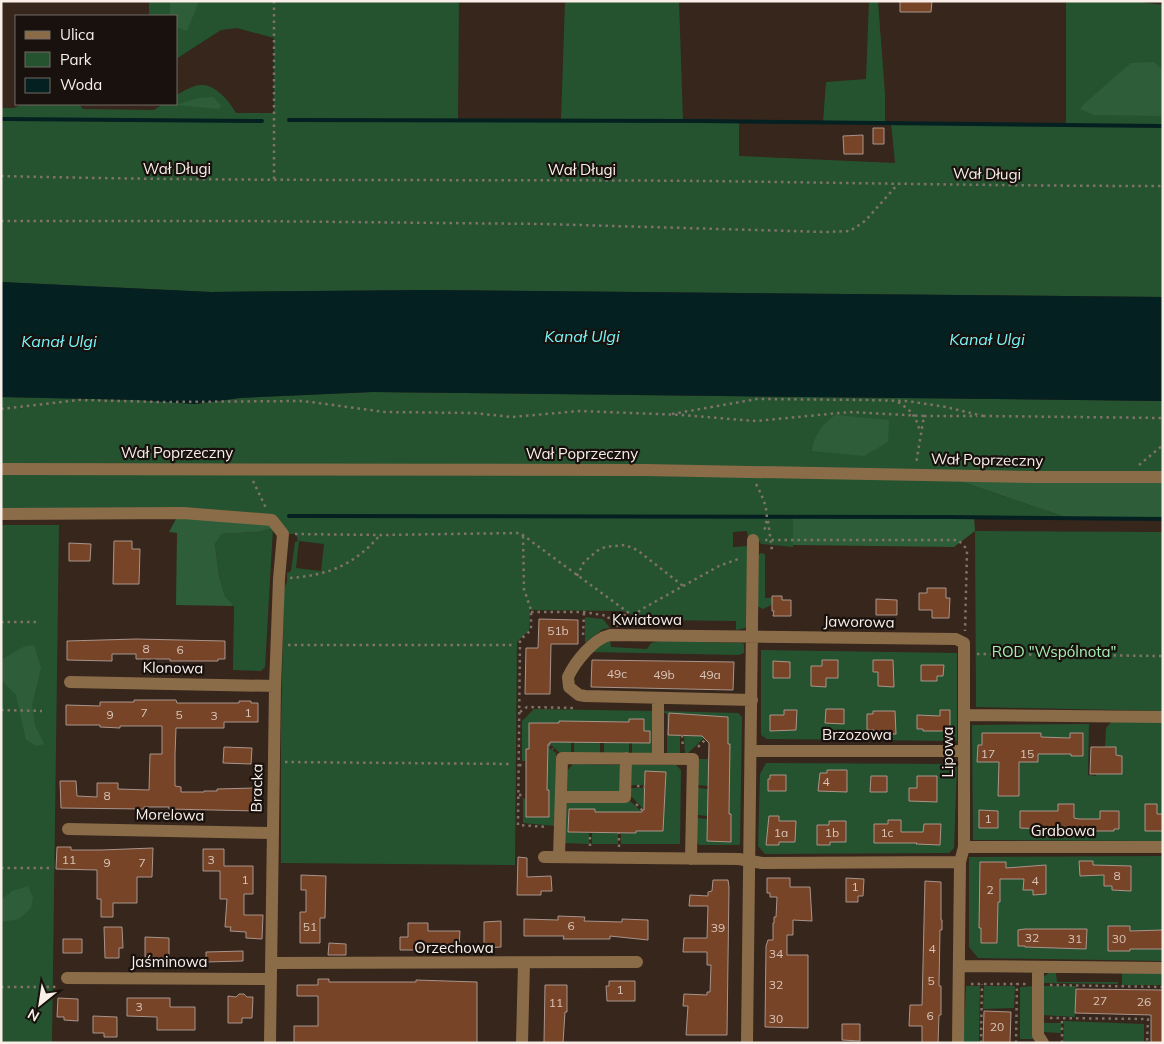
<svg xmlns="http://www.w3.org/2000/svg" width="1164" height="1044" font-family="Mulish,sans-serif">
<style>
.green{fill:#255330;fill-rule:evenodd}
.forest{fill:#2d5e39}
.water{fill:#052021}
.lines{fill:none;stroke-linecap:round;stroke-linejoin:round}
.stream{stroke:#052021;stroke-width:4}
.building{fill:#774428;stroke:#a9948a}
.path{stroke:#7f7269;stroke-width:2.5;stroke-dasharray:2.5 4;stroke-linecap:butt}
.minor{stroke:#8b6c49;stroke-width:12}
.labels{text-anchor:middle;stroke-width:4.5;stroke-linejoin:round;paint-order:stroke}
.number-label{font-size:12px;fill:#d8c4b8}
.street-label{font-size:15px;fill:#f9efe8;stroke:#18110d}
.park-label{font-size:15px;fill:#a5efb3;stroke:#18110d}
.water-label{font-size:16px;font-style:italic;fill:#77f4f7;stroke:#18110d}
</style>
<rect width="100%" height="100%" fill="#36261c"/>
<path class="green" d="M149,1H459L458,120L561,121L565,1H679L683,121H739V156L895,163L891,123L1066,124V1H1133L1163,5V297L429,290L211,292L1,282V108H14L23,104H79L83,109L154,110L163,104H176V95C184,91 194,84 203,85C217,86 230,102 236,113H274V38L237,28L221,30L176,59V16H149Z
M869,1H878L885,94V123L823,122L826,82L866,79Z
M372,392L1163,401V476H945L1068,518L793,517V547L761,544L757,538H748L747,531L733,532V547L748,546V625L745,628L736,630V621L655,620C649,618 643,619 637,617C631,615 629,612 621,611L530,610L529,630L517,642L515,865L281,863V723L284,589L287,581V573L291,571L295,542L298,541L296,534H283L272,520L1,515V397L139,400L195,404L240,398ZM299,541L324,544L321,571L296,568Z
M1,525H59L52,1043H1Z
M273,528L265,667L261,671L233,670L234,606L225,596L219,576L215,544L220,534L258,532Z
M975,531L1163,532V711L976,707Z
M761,553L765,554V598H773L771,605L763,609L757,606L758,555Z
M585,617L603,619L610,628L603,629L585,643Z
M610,639L611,647L647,649L651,643L661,641L742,643L744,644V653L739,655L592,652Z
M761,650L957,653V741L767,739L761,735Z
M534,709L655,711L654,754H632V743H650V731H644V719H630L629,722L560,721L559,723H529V749H526V761H522V721Z
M661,711L738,713L742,717L740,844L738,845H699L697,842V818L708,819L707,841H731V815L729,814L730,744H728V717L669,714L668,735H680V755H667V714Z
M1112,721L1163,722V841L973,840L972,725L1089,724L1088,775L1096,776V774H1122V756L1116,755L1105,747L1106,728Z
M684,735L704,736V738L687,754H685Z
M550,742H571V753H560L550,744Z
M574,742H600V753H574Z
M604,742L629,743V754L604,753Z
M548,747L556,753L555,826L523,823V798L526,799V817H549V791L547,790Z
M698,759H708V786L697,785Z
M766,763L957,764L954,848L949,853L765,854L758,846L760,774Z
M573,764L624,765L623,794L565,793L567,771Z
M630,765H676L681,770L680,844H621V833H635L636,831H663L666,772L645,785H629Z
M629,788H645L644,810L632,797H629Z
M698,788L708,789V816L697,815Z
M629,800L642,812H595L594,809H568V832L589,833V844L563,843V803Z
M592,833H618V844H592Z
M1163,856V961L978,958L969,947V857Z
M1049,973H1056L1057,982H1118V984L1042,983L1043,977Z
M1122,973L1163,974V985H1122Z
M966,986H980L979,1043H963Z
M984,986H1015L1014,1008L983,1009Z
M1034,986L1033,1039H1020V987Z
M1042,986H1076L1075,1017L1042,1015Z
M1064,1021L1144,1024V1043H1063Z
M1042,1023H1061V1033L1042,1032Z"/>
<path class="forest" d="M170,1H199L187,31L176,27V16H170Z
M1154,62L1163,70V116L1094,115L1080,109L1086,102L1131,63Z
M213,97L221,105L219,109L176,105L199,98Z
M835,415L889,420L888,442L864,456L812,451C814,435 822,425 835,415Z
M942,475L1163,476V519L1068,518Z
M177,517L273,523V528L258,532L221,534L215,544L219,576L225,596L234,606L176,605L177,533L169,532Z
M793,517H974L975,531L954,547L793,545Z
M34,645L41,668L32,705L35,725L44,744L37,746L26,740L16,695L1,680V660L23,647Z
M28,886L33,898L31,908L19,919L1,922V900L12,891Z"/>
<path class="water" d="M1,282L211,292L429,290L1163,297V401L372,392L240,398L195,404L139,400L1,397Z"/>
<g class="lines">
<path class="stream" d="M1,119L262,121
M289,120L703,121L1163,126
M289,516L948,517L1163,519"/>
</g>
<path class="building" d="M900,1H932L931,12H900Z
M873,128H884V144H873Z
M863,135V154H844L843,136Z
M114,541H132V549H140L139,584H113Z
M69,543L91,544L90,561H69Z
M927,588H946V598H950L949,618H932V610H919V593H927Z
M772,596H782V600H791V616H773L774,611H772Z
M876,599L897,600V615H876Z
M616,614L626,615V626H615Z
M539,619L578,620V644H551L550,694H525L526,648H538Z
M136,639L225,641V659H218V661H170V659H136V654H112V661L67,660V641Z
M592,660L734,662L733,690L591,687Z
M822,660H838V678H826V687L811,686V666H822Z
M873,660H893L894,687L878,686V672H873Z
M773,661L790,662V678H773Z
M921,665H944L943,676H937V681H921Z
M134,700H176L177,703H239V701H251V703H258V722H224V728H176L175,755V786L181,787V792H204V791H217V789L254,788V791H257V811L169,809V807H144V809L61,808L60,781H76L77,796L97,797V783H118V789L149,790L150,754H162V726H120V728L100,727V725H66V705L100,706V702H134Z
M826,709H844V724L825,723Z
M784,710H797L796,730L770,731V715H784Z
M940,710H950V731H923V729H917V715L940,716Z
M873,711H895L896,734H874V730H867V714H873Z
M669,713L728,717V744H730L729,814H731V842L707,841L709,743L702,736L668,735Z
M629,719H644V731H650V743L550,742V744H548L547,790H549V817H526V749H529V723H559V721L629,722Z
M982,733H1041V737L1070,738V733H1083V756H1071V754H1038V762H1019V796H998L999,762H977L978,745H982Z
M224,747L252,748L251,764L223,763Z
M1091,747H1116V755L1122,756V774H1090Z
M827,770H847V792L818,791L820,773H827Z
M645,771L666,772L663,831H636V833L568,832L569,809H595V812H642V810H644Z
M770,775H786V791H768V779H770Z
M871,776H887V792H870Z
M917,776H937V802L909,801V788H917Z
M1058,804H1074V818L1079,819H1100V811H1119V829H1114V831H1094L1020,828V811H1058Z
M1145,804H1157V814H1163V831H1145Z
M979,810L998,811V828H979Z
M769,816H779V821H796L795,842H779V845H766Z
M888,820H901V832H923L924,824H941L940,845L916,844L917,843H874V824H888Z
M829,821H846V842H830V845H817V825H829Z
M57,847H71V850H101L153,848L152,877H137V903H113V917H101V899H97V870L56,869Z
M203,849H224V866H253V894H244V915H263L262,939L246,938V932L230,931L231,927H225L227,899H220V871H203Z
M518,857L527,858V877L551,876L552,891H541V895H517Z
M1079,861H1093V865L1131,866V891L1112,890V886H1104V875L1080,876Z
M980,862H1006V868L1046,865V894L1033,895V890H1023L1024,879H1000V902H998L997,943H981V928H979Z
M301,875L326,876L325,918H320V943H300V912H306V890H301Z
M767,878H790V887H810L812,921L793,920V935H787V955H808V1028L765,1027L766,946L768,940H773V923H774V917H776L777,897H770V893H767Z
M846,878L864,879L863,896H858V902H846Z
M713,880H728L729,887L727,1035H686L688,1006H683L684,994L707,995V992H710L711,965H707V952H683L684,938H707L708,906H689L690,895L708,896V892L712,891Z
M925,881L941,882V920H942V930H940L939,986H941V1015H939L938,1043H922V1026H909L910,1005H922Z
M558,916L585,917L584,921L622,922V919L648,920V940L610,936V939H563L564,936H524V919L558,920Z
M501,921V947L484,948V922Z
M408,923H428V931H460L459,948L428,947L419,948V950H400V937H408Z
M1108,926H1130V931L1163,930V949H1130V951H1108Z
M104,927H122L123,948H119V958H105Z
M1025,929H1087L1086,949L1025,947V946H1018V930Z
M145,937L169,938V958L145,957Z
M63,939H82V953H63Z
M329,943L346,944V955H328Z
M243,951V961L206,962V952Z
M318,979H329V982H416V980L477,982V1043H294V1026H318V996H297V985H318Z
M609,981H635V1001H607L606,986H609Z
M545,985H567V1012H565L563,1043H544Z
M1076,989L1163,990V1043H1151V1015L1075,1013Z
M239,994H244L247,997H253L252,1018H242V1023H228V996L236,997Z
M58,998L78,999V1021L64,1020V1017H57Z
M127,998H170V1007H195V1030H157V1017L127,1016Z
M984,1011L1011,1012L1010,1043H983Z
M93,1016L117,1017V1037H104V1033H93Z
M842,1024H860V1041L842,1040Z"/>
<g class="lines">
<path class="path" d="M274,1V180
M1,176C237,182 472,179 707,181C859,183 1011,186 1163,186
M1,221H248L543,224L826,232L850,231L865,221L898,184
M898,402C912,411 916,416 920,432
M1,409L79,400L160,402L303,401L385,412L474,413L512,417L580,411L681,415L756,421L850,412L924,416L916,464
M672,414L757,399L867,400L907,401L946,407L983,416
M924,416H977
M983,416L1163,418
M1139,465L1163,445
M253,481L266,508
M756,484C765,501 771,515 763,533
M768,521L772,550
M295,534L380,535L520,533L633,616V622
M523,536L524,589L531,610V630L520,640L518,825L548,827
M765,540H958L965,547L967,551L965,631
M577,576L584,562L597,551L605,547L625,545L637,550L683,586
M290,578C329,575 354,565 380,535
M531,612H584L608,616L610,622
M633,616L642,609L719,566L741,558
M1,622H37
M583,635L584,612
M288,645H515
M977,654L1163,656
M1,710L42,711
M520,712L527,707L574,708
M682,735L683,748
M548,744L553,749
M698,747L706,739
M285,762L511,764
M519,765L526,766
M637,786L645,787
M519,795H526
M636,804L642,810
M590,846V833
M619,847V833
M1,868H51
M971,984H1017
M1050,985L1162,987
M1,987H54L57,985
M1050,1018L1148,1019L1147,1043
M981,1043L982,984
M1016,1043L1017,984H1027
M1062,1043V1018"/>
<path class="minor" d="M1,469L645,470L1034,477H1163
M1,514L183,513L272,520L283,534L279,579L275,686L270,1043
M70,682L275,686
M658,698V758
M752,700L585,696L579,695L569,687L568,677C575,662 593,639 610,635L956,639L964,643V847L960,862L958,1043
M964,715L1163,717
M751,751H963
M561,797H625L626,758
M68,829L272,833
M964,847H1163
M544,857L739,859L762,863L960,862
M559,857L562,758L693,759L691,859
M271,963L637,962
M960,966L1163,968
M1038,967V1035L1043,1043
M67,978L271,979
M522,1043L524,963
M747,1043L753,540"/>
</g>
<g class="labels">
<g class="number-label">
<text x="558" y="635">51b</text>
<text x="146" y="653">8</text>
<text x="180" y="654">6</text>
<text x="617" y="678">49c</text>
<text x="664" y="679">49b</text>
<text x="710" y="679">49a</text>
<text x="144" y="717">7</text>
<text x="248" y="717">1</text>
<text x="110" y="719">9</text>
<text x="179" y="719">5</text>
<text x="214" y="720">3</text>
<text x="988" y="758">17</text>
<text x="1027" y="758">15</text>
<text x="826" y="786">4</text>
<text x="107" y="800">8</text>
<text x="988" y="823">1</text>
<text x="781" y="837">1a</text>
<text x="832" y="837">1b</text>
<text x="887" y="837">1c</text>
<text x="69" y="864">11</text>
<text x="211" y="864">3</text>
<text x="107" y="867">9</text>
<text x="142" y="867">7</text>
<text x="1117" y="880">8</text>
<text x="245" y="884">1</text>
<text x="1035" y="885">4</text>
<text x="855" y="891">1</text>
<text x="990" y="894">2</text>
<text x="571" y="930">6</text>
<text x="310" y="931">51</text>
<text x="718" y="932">39</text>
<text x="1032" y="942">32</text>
<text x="1075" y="943">31</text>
<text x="1119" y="943">30</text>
<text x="932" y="953">4</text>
<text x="776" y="958">34</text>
<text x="931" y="985">5</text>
<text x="776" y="989">32</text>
<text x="620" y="994">1</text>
<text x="1100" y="1005">27</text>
<text x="1144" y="1006">26</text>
<text x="556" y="1007">11</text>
<text x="139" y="1011">3</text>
<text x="930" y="1020">6</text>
<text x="776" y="1023">30</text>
<text x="997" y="1031">20</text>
</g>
<g class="street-label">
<text x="177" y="174">Wał Długi</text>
<text x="582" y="175">Wał Długi</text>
<text transform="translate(987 174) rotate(1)" y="5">Wał Długi</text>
<text x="177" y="458">Wał Poprzeczny</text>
<text x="582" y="459">Wał Poprzeczny</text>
<text transform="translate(987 460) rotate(1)" y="5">Wał Poprzeczny</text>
<text x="647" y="625">Kwiatowa</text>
<text transform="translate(859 622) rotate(1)" y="5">Jaworowa</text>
<text transform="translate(173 668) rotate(1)" y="5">Klonowa</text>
<text x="857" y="740">Brzozowa</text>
<text transform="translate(948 752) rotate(-90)" y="5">Lipowa</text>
<text transform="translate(257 788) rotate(-89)" y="5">Bracka</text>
<text transform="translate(170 815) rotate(1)" y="5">Morelowa</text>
<text x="1063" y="836">Grabowa</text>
<text x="454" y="953">Orzechowa</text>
<text x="169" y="967">Jaśminowa</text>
</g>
<g class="park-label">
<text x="1054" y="657">ROD "Wspólnota"</text>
</g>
<g class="water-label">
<text x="582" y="342">Kanał Ulgi</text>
<text x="987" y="345">Kanał Ulgi</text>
<text x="59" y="347">Kanał Ulgi</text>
</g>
</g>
<rect width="1164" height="1044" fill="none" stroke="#f9efe8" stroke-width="5"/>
<rect x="15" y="15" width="162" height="90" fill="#18110d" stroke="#726a65"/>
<rect x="25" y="31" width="25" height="8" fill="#8b6c49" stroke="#726a65"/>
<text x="60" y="40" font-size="15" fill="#f9efe8">Ulica</text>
<rect x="25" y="52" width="25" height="15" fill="#255330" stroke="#726a65"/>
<text x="60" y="65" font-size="15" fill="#f9efe8">Park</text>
<rect x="25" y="78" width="25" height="15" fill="#052021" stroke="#726a65"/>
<text x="60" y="90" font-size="15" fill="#f9efe8">Woda</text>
<g transform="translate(40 1004) rotate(210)" stroke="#18110d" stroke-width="4" paint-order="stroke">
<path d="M0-4L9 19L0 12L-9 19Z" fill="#f9efe8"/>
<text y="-8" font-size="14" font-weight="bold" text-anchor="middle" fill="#f9efe8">N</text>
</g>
</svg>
